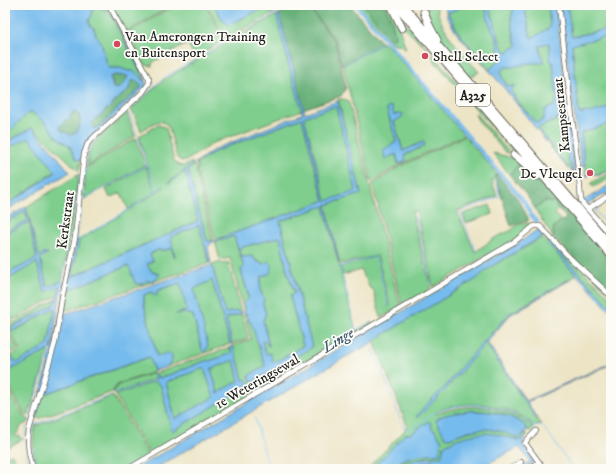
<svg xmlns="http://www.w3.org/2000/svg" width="616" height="474" font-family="'IM FELL DW Pica',serif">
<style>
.green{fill:#7fce8e;stroke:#4e7555;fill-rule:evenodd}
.forest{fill:#67b179;stroke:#42664a}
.water{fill:#76bbed;stroke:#496c84;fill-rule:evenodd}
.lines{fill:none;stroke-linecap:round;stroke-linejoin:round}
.stream{stroke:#76bbed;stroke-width:1}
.canal{stroke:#76bbed;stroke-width:3.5}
.minor-casing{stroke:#656257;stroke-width:6}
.highway-casing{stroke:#656257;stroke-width:9}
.minor{stroke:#fff;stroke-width:4.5}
.highway{stroke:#fff;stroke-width:7}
.poi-dot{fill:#d1495b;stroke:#fdfcf7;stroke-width:1.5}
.labels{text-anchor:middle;stroke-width:3.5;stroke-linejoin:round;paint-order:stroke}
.shield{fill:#fdfcf7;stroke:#605f5e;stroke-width:1}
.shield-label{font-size:13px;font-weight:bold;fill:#1c1c1c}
.poi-label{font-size:14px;fill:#1c1c1c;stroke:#fdfcf7;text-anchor:start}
.street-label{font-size:14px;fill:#1c1c1c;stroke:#fdfcf7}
.water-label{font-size:15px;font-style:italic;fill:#405c70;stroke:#fdfcf7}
</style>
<rect width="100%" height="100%" fill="#fdfcf7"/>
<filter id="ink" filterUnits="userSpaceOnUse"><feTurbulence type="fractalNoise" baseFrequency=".025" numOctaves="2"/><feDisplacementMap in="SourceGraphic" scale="8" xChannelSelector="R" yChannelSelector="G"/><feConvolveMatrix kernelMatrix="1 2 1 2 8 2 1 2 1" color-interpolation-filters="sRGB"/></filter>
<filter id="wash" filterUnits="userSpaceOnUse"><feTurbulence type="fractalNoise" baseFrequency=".012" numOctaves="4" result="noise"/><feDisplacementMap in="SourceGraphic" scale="16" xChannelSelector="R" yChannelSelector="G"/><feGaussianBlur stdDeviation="0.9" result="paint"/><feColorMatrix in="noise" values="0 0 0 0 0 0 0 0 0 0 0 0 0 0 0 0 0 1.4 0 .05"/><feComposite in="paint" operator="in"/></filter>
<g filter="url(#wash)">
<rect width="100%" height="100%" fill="#ece4c5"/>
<path class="green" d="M97,5L103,9H107V7L144,79V81H143L131,70L128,71L120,68H110L109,67L107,64L101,42L96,35L94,28L89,23V19L92,14L94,8Z
M111,5H173L126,32Z
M176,5H205L219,30L222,33L225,39L195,58L188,44L177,49L153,62L152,66L145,65L127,33Z
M207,5H214L221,17L228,25L270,5H288L226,39L223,32L219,27Z
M358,5H363L391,38L393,39C397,30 389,12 383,5H388L400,30L406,49L400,45L392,43Z
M429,5H436C441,32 462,52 479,72L469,78L443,46L437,36L426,8L429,7Z
M465,5H485L488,20L497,40L500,61L493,66L490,70L485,65L458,32L448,13Z
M488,5H513V12L511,19L515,41L518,45L507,52L502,48L493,18Z
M524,5H548L550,27L549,29L531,38Z
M567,5H610L611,9V28L572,37Z
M398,14L527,164L511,150L440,67L437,64L435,63C435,51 412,37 405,28C402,24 400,18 398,14Z
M277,15L289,66L302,110L213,143L186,161H181L177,158L169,128C161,115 151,125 141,131L135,116L131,110L156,86L165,79L223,44Z
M611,35V107L589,114L588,112L579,114L572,44Z
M549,42L550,59L553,64L557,98L555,105L545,110L544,120L535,123L515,98L511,90L514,85L509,87C505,82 501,78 501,71L505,67H512L530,63L543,62L539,46Z
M383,43L390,48L464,135L400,165L371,182L343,66ZM388,107H390L394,116L397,114L399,119L394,121L403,151L423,142V146L405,155L398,164L396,154L383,150L396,142L387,109Z
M338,99C346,99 348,99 350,107L400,305V307L381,318L373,289L369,287L366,279L363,276L361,270L343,275L341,266L376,257L389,307L390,306L377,256L340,264L326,205L360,194Z
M336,106L357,191L326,201L304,117Z
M28,113H33L46,123L58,138L70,146L78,159L81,160L79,171L34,129L32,128L5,143V134L12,129Z
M127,113L135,136L87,166L89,152L95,141Z
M475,113L509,152L508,153L505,152L477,119Z
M559,117H561L565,124L566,131L565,136L567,146L566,151L568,154V160L573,170L571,171C562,161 555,151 547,141C543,135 541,135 538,127L556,121Z
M302,118L324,201L215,240L197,171L198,168L196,164L216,151Z
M611,123V168L597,175L593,173L586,175L581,133Z
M158,125L162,126L166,128L174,161L179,165L183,166L192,162L193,164L169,182V183L185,170L198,221L71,277L79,240L143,201L164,187L163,186L156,191L147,164L139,136Z
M465,136L497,174L495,176V179L492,181L497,196L457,211L475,252L496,237L512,230C516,224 524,222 530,224L531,226L519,237L433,287L416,211L412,212L431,289L402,305L378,207L379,206L377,203L372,184L401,166Z
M29,137L56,171L5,206V149Z
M136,138L145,165L84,199L86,168Z
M493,153L513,158L537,176L546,186L539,179L518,165L509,174Z
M194,165L197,169L196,172L213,241H207L188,170Z
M146,166L155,192L128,209L121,193L110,198L106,189Z
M611,172V178L593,187L591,184L593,182Z
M79,174L62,281L47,288L40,258L47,254V252L39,256L26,207Z
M545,201L556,203V207L559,210L555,214L561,221C558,223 554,226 553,230C553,233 554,235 553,238C547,227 540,218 534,207C539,208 542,204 545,201Z
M490,205L493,214L466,223L463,214Z
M324,206L356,331L372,322V324L284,376L281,374L291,367L289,363L260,381L262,385L278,375L280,378L150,455L115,395L156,381L157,383L161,386L172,431L248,386L247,383L243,380L239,364L233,346L251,339L244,313C254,318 262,355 265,366L249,375L251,382H253L262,376V377L312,347L280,221Z
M25,211L28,220L5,232V223Z
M29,221L37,259L5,275V234Z
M200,224L208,257L210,263L68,310L65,309L67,301L69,290L127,266L129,267L131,270L132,276L144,282L149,280L153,281L159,275L157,273L152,272L147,263L153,261L150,255L158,250H166L171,248L175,257L170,237Z
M545,234L611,298V307L543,235Z
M234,236L244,267L241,270L249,298L245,311L244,312L230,258L220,260L215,242Z
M280,237L287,271L295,294L290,296L303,346L277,361L273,362L266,354L262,341H265L269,346L263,320L266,314L263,304L264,299L260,290L261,277L269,274L265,264L255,260L242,258L239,248Z
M542,237L576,275L509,314L462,366L445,387L417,416V417L445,390L484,344L487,342L488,345V346L537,420H538L541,424H538L534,426C530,423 526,419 522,417C495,402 464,400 436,412V414C442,412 448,410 454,409C483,403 509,409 533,427L530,431L527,430V428C523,425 519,421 514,419C500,411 484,411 469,411L449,438C466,432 482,426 501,431C507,433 513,436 519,438L526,432L527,434L520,440H518L500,435L454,441L445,446L441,457C431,457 421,457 412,460C404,463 399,469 391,469C405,457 419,453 437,454L442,441L435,430H433L429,421L412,433L405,434L372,469H367L404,431L407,425L374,341L384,334L478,278C484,270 492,266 501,261C514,253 529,246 542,237Z
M37,262L45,291L60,286L58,297H55L5,324V281Z
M221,262L223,264L228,262L241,312L237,311L225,313L212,265Z
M212,280L230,344L166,367L172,361L169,353L157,356L144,304V295L151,292L154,295L161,289L180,283L188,310L179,314L185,313L193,315L202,350L198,307L194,289Z
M57,299L54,305L12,327L11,329L10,330L7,326Z
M55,308L48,346L17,364L11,356L20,350L10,331L13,330L14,331Z
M242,314L248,337L247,339L232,344L226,318Z
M8,332L18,349L9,354L5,349V335Z
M231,347V353L230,354L209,361L208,360L160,378L157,377L156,373Z
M50,349L28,416L25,415L5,379V373Z
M150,357L154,372L118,384L112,392L40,418H36L44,394Z
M234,360L239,381L218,393L211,369Z
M204,368L214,397L175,419L166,382Z
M154,373L155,379L114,394L113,392L118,385Z
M5,383L24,417L30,420L29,422C22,425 21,425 18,433L15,434L16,437L19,436L23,439L5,449Z
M113,396L148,455L124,469H37C33,452 32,443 35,426Z
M5,452L8,456L12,454L17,464L8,469H5Z
M432,463L442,465L451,469C444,469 438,466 431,466C423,466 415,469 407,469L420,464Z"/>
<path class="forest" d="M294,5H307L335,42L346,88L341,96L303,109L279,14Z
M308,5H350L382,43L342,65L336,42Z
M363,5H383C390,14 392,24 395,34V37L391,39Z
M115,75L127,76L128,77C125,84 122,90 113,88V83L110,77Z
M134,80H137L142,85L139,90L115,111L105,122L97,128H93L92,124L95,119L102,114L105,110L109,108L119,97L125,94L129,89L132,81Z
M76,111C82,118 80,125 76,133L70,135L62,131L59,126C65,122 69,115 76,111Z
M518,165L539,179L546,186L611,261V294L553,238C554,236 553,233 553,231C553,224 561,221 566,219V218C563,213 559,211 556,207V203L545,201L538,207H534L527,196L509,174Z
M497,174L520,202L528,218V221L521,222L511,226L495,176Z"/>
<path class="water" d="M5,5H106L107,9L106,10L99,6L95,7L93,10L92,14L89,21L90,25L93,27L96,35L101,42L107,64L109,67L110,68H120L128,71H133L140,76L143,81H144V79L110,13H111L145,77L146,85L144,88L85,145L81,160L76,159L75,157L70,146L58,138L46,123L33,113H28L12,129L5,134ZM115,75L128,76C125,83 122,90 113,88L110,77ZM134,80H136L138,83L142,85L139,90L115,111L105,122L97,128H93L92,124L95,119L102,114L105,110L109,108L119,97L127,92L132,81ZM76,111C83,118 80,125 76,133L70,135L67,133L62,131L59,127L63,124L64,121L70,118L72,113Z
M214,5H270L228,25L221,17Z
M445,5H446L447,7L452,5H465L448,13L458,32L485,65L490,70L493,66L500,60L497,40L488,20L485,5H488L493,18L502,48L507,52L518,45L515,41L511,19L512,14L513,12V5H524L531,38L548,29L550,27L548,5H556L575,171L572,172L562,162L505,89L456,32L447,17ZM549,43L550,59L553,64L557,98L555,105L545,110L543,120L536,123L515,99L511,90L515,85L508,87C505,82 501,78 501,71L505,67H512L530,63H544L539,46ZM559,117H561L565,124L566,131L565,136L567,146L566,151L568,154V160L573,170L571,171C562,161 555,151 547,141C544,135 541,134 538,128C545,124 554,122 559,117Z
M560,5H567L572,37L611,28V35L572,45L579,114L588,112L589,113L611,107V123L581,133L586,175L593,173L598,175L611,168L598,176L593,173L586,177L585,166L583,167L581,166Z
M279,14L305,113L338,101L361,194L326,205L339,261H338L324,206L280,221L312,347L262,377V376L253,382H251L249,375L265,366L251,322H249L247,314L244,313V312L245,311L244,303L249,298L241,270L244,267L234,236L215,242V240L324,201L302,118L216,151L196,164L195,163L215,149L302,114V110L289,66L277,18V15ZM336,106L356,191L326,201L304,117ZM280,237L287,271L295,293L290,296L303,346L277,361L273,362L270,353L266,354L262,341H265L269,347L263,320L266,314L263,304L264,299L260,290L261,277L269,274L271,271L272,265L268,261L265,264L260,263L255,260L253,256L242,257L239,248Z
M388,107H392L394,115L401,113L403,114L402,117L394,122L403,151L423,142L425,143V144L423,146L405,155L406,161L399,164L396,154L385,159L383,150L396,142L387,109Z
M32,128L46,143L70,172L5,211V206L56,172L29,138L5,149V143Z
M193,164L194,165L188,170L207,241H213V242L208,247L211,263H210L208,258L199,225L171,237L175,257L171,248L166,250H158L150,254L153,261L147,264L152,272L157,273L160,275L152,281C148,280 145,281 142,284L135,283C132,277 132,272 129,267L127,266L69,290C68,298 64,307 64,314L74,311L212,265L225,313L237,311L241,312L242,314L226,318L232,344H230L212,280L194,289L208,345L205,353L202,350L193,315L185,313L176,314L187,310L180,283L161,289L157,291V296L151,292L144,295V304L157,356L169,353L172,356V361L166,367L154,371L149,357L44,394L36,418H34L62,312L67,285H66L68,283L76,239L79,240L72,277L198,221L185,171L169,183V182Z
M611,184V191L609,192L587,204H585L583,201Z
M26,207L39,256L47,252L48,254L40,258L47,287L62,281L64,283L60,297L54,335L51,349L5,373V370L14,365L9,357L11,356L17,363L48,345L55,308L13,331V330L10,331V330L11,329L12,327H13L54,305L57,299L60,286L45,292L37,262L5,281V275L37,258L29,222L5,234V232L28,220L25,211L5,223V219Z
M541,229L545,234C539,239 533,242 526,246C513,254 487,267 478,278L384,334L372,343L344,358L154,469H135L493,258L523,240L537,230Z
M548,241L549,242L611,307V312L548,244Z
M570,279V280L510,315L445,390L417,418L416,417L426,405L445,387L462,366L509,314Z
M487,345H489L526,401L611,363V364L527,402L538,420H537Z
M233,346L239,364L243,380L246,379L249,384L248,386L172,431L161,386L157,383L154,374L156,373L157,377L161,378L208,360L209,361L230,354L231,353V347ZM234,360L239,381L218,393L211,369ZM204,368L214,397L175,419L166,382Z
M469,411C486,411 503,412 518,421C522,423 525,425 527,428V430L519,438L500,431L486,429L468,431L449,438L445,437L436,420C444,413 458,413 469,411Z
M429,421L432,425L431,427L433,430H435L442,441L439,454H426L414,456L402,460L391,469H372L404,435L412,433Z
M486,433L500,435L518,440H520L527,434L528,435L523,441V445L534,460V462L523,469H519L530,461L519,447L487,464L485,467L486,469H451L442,465L432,463L420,464L407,469H396C412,458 423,458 441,457L444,446C458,437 469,435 486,433Z"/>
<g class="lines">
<path class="stream" d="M344,65L387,40
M151,79L154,85
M131,108L165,77L291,5
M138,138L156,191
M82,200L147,165
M611,201L606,204L611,210
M593,209L611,229
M595,211L601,207
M415,216L431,284
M78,240L142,201L163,186
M77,241L87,156C91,138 113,124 126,111L131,117L137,135
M476,251L460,212L500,196L495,179
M62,283L73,230L80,174
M371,322L356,330L340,266L376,257L389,307
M373,348L403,426L407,430C415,428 425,418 433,414C457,402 487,402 511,413C520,416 527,422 535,427L541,425L549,434L573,469
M115,394L156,380
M30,416L50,349V347
M255,418L269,469
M28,422L29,420
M33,425L112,395
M531,432L534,428
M25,437L27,426
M25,442V440
M30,444L31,437L34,421
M25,447L30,469
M31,447L36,469"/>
<path class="canal" d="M356,5L521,198L525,203L531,215L537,222"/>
</g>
</g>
<g filter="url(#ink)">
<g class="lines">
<g class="minor-casing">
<path id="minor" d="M559,5L579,177L581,200L583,204L611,235
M588,209L611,194
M536,431L527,440L525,443L544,469
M33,469C29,455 27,445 29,430L55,343L62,298L75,238L84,154L88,143L93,138L143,92L149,83V79L109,5
M128,469L514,242L534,226H540L542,228L570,258L611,296
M423,469H433
M510,469L521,462
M529,469L539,462"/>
</g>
<g class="highway-casing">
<path id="highway" d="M391,5L402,28
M396,5L611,255
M403,5L611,246
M424,12L429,25L437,40
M514,155L538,176"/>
</g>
<use href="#minor" class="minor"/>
<use href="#highway" class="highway"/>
</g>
</g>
<g class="poi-dot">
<circle cx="117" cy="44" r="4"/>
<circle cx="425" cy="56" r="4"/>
<circle cx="590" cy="173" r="4"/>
</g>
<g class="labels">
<rect class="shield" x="456" y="84" width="34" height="22" rx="3"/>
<g class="shield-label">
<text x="473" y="100">A325</text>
</g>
<g class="poi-label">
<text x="125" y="41">Van Amerongen Training<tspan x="125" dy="16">en Buitensport</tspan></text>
<text x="433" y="61">Shell Select</text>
<text x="582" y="178" text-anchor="end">De Vleugel</text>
</g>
<g class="street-label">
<text transform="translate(561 115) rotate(-96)" y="5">Kampsestraat</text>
<text transform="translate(65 220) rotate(-82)" y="5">Kerkstraat</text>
<text transform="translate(257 381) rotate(-30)" y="5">1e Weteringsewal</text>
</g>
<g class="water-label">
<text transform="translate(338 340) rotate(-31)" y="5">Linge</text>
</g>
</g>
<rect width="616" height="474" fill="none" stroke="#fdfcf7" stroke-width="20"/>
</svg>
